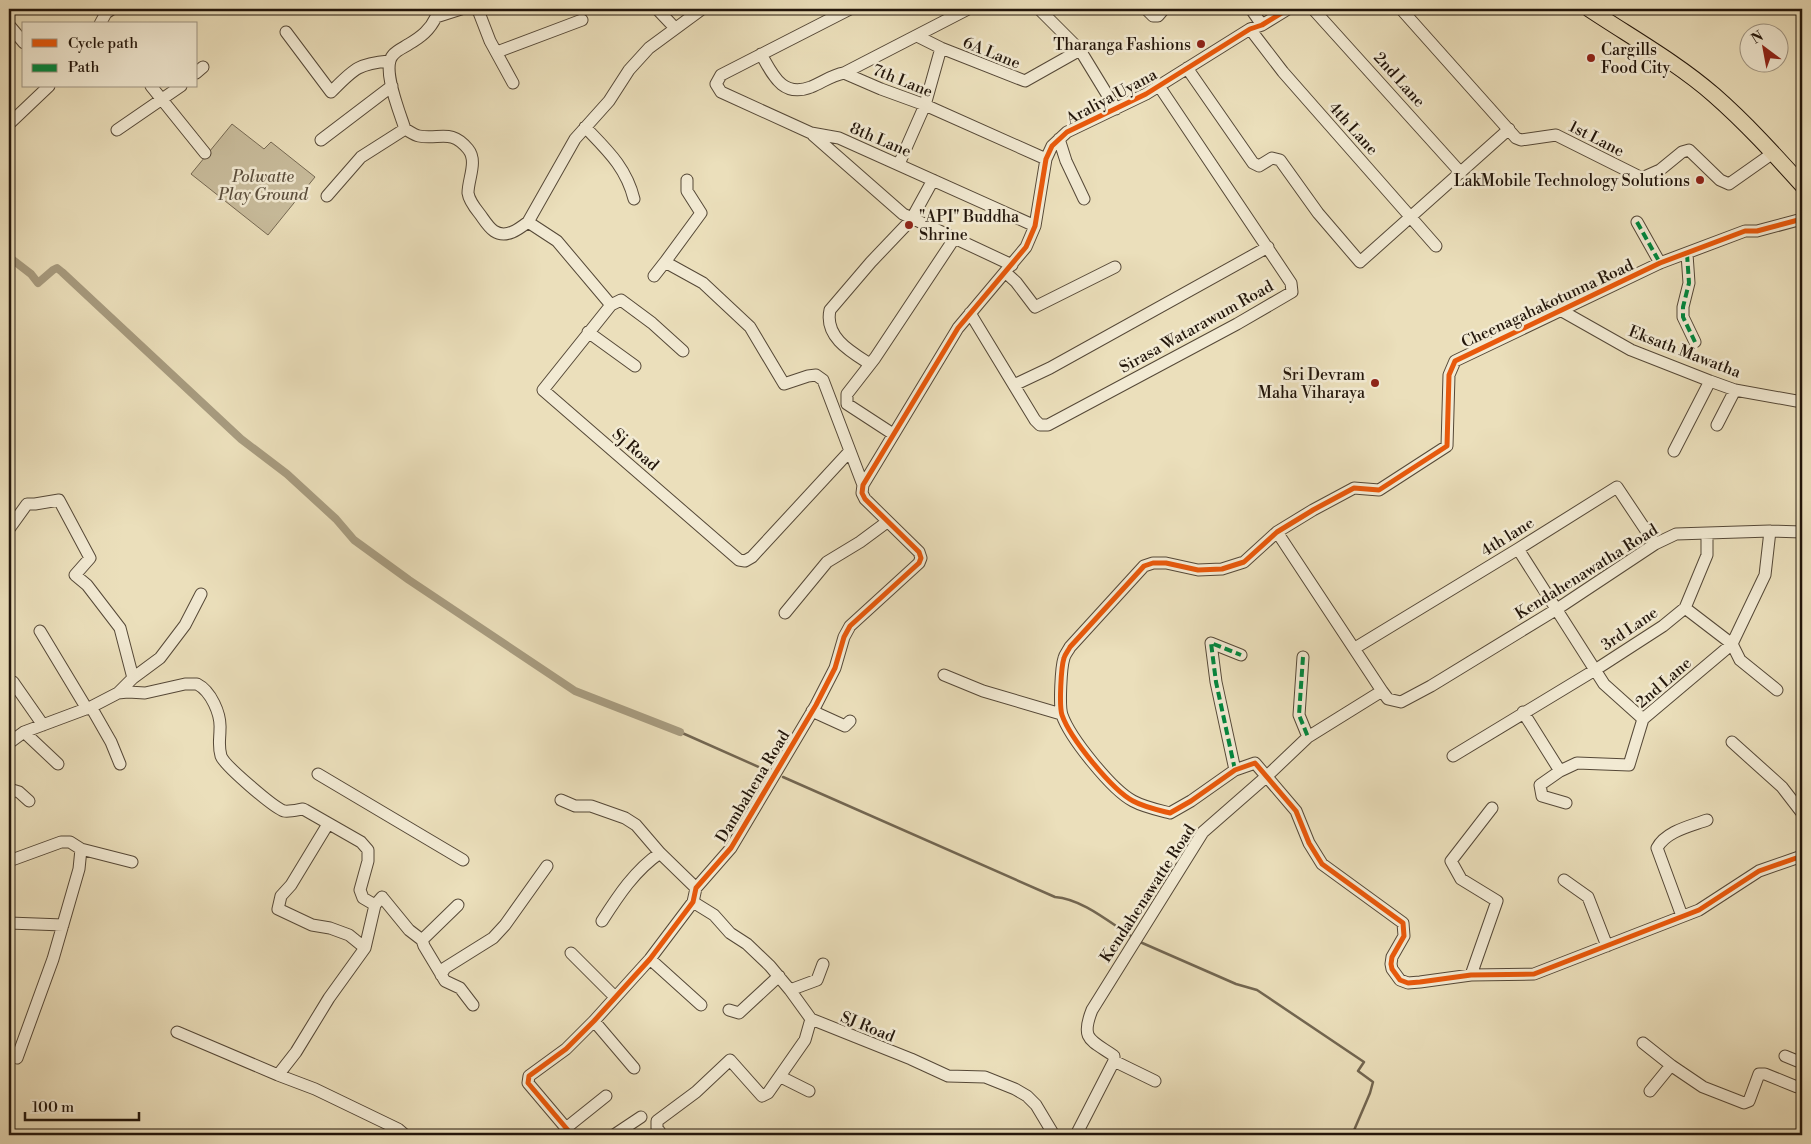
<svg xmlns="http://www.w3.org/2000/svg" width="1811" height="1144" font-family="'Libre Bodoni',serif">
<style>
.green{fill:#c9bd9d;stroke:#766a54}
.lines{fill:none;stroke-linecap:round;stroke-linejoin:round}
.stream{stroke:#726651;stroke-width:2.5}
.canal{stroke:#a79b7f;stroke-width:8}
.minor-casing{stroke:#554837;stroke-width:13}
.major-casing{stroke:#23160b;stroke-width:17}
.minor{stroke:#f2ead3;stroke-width:11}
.major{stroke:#ebdfbb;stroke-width:15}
.quiet{stroke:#00873e;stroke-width:4;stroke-dasharray:8 4;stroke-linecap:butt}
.cycleway-casing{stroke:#f2ead3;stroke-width:8}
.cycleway{stroke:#e8590c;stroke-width:5}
.poi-dot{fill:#8f2418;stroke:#f2ead3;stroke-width:2}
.labels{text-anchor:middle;stroke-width:5;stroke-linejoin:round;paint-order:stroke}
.poi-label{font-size:16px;fill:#23160b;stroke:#f2ead3;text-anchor:end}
.street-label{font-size:16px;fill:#23160b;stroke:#f2ead3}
.park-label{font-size:16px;font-style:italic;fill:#5d503e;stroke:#f2ead3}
</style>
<rect width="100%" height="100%" fill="#ebdfbb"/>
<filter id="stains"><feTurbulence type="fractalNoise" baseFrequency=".004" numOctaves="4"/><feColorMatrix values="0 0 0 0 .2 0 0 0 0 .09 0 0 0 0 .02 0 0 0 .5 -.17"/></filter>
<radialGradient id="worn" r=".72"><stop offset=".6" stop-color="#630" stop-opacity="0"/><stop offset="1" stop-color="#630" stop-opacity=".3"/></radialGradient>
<path class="green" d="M232,124L264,149L271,142L315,177L268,235L191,174Z"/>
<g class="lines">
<path class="stream" d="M680,732L770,772
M783,777L1055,897C1082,899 1109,922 1131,936
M1140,942L1236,984L1257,990L1364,1062L1358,1071L1373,1082L1370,1093L1352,1135"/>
<path class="canal" d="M9,257L31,274L38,283L53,270L57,268L62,272L241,439L287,474L336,519L354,540L409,580L575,691L680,732"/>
<g class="minor-casing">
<path id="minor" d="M461,9L436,17C430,30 421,37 409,44C405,47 397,50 393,55C381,68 400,113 405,129C409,131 414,135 419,136C439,140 451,128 468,149C478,161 468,179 468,193C469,200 475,208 479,213C483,218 488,227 494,231C506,239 519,229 528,222L575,139L609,101L629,70L649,48L702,9
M475,9L478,10L490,41L513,83
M657,9L675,28
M850,9L721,75L716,84L721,92L811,133L839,138L1035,226
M1039,9L1080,50L1116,109
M1146,9L1153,16H1158L1164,9
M1251,9L1262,25
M1313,9L1461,173
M1401,9L1516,138L1521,140L1556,135L1642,178L1660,170L1682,152L1689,150L1720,180L1729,184L1773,153
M100,24L106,13L112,9
M9,25L24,43
M1250,29L1283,72L1436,246
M286,32L331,92C354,69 357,64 389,61
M917,36L941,48L1025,81L1080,50
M497,52L582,20
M761,54C773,75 782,98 811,87C823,82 832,75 844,73L881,89L925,105L1046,159
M1187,68L1253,163L1259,166L1272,158L1280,160L1318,213L1360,262L1509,129
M196,73L203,67
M844,73L968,9
M151,86L205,153
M9,124L49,86
M585,127C607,150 626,167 634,199
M117,130L181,86
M813,135L903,214L1012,265
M1059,139L1066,161L1084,199
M321,140L392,86
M899,164L925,105L941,48
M327,196L361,157L405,129
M1802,219L1757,231H1745L1660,263L1455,361L1449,375L1447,446L1379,490L1354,488L1313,510L1277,532L1244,562L1222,569L1198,570L1166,563H1153L1144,566L1070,647C1068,651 1065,654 1064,658C1061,667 1059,706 1062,715C1070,738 1112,790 1133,801C1144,807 1158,810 1170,813L1191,801L1235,770L1255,763L1296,811L1309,843L1322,864L1403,923L1404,936L1392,957L1391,964L1392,969L1400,980L1408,983L1420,982L1471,975L1534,974L1699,910L1759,871L1802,856
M528,222L557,241L611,305
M1637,222L1660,263
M1687,254L1689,283L1683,307V317L1695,342
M665,262L701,213L687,191V180
M1005,272L1016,282L1035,307L1115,267
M654,276L665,262L703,283L750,327L784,384L808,376L816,375L823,380L863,485
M1562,311L1631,350L1710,381L1735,390L1802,402
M970,313L1035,420L1040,425H1048L1237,324L1292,292L1291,283L1159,86
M588,332L635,366
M683,351L652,323L621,300L611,305L543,390L739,560L745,561L752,557L849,452
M870,364C851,352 824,337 830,310L871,262L911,220L933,180
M1014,385L1050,368L1268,247
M1717,425L1735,390
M893,434L847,404V394L875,358L954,239
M1674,451L1710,381
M9,529L27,504H35L59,500L90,558L75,575L87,585L120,628L133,678
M1277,532L1382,691
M1518,549L1604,684L1643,719
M1685,608L1732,644L1740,660L1777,690
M785,613L827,562L860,542L887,522
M40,631L87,709
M1355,648L1518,549L1617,487L1655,544
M1303,657L1299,715L1308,737
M944,675L983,691L1061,714
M13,682L43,725
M118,693L133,678L160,658L185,625L201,594
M91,707L111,742L120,764
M812,711L845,726L850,721
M1523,712L1560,771L1577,763L1629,765L1643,719L1732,644L1765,575L1770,531
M24,732L58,764
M1732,742L1782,787L1802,813
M9,743L24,732L91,707L118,693L128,692L145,693L185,684H197C211,691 221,714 220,729C220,739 218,746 221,756C224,765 274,808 284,811C289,812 297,810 303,809L305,810L361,842L368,850V861L360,890L363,898L375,905L365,948L329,998L296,1052L278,1075
M1453,756L1595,670L1663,626L1685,608L1707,555V534
M1235,770L1216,682L1211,643L1241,655
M1560,771L1540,785L1542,796L1566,803
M318,774L463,860
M9,789L19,792L29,801
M561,800L575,806H591L625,818L636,825L660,853L696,888
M328,824L291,885L281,896L278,909L312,925L330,928L349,935L365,948
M9,861L61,842H70L81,849L132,862
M1564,880L1588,897L1607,946
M693,902L714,915L730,933L747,944L770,966L790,990L811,1019L911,1059L948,1076L985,1077L1015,1089L1027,1096L1036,1105L1054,1135
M375,905L382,897L409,930L422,940L458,905
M1682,916L1657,848C1666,831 1691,826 1707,820
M602,921C618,896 635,870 660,853
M9,923L63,925
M422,940L424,946L445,981L460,988L473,1005
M571,953L615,997
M650,959L701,1005
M441,975L445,968L493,938L505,925L547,866
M1471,975L1497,901L1461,879L1451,861L1492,808
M790,990L817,980L823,964
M729,1010L739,1013L779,976
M594,1021L634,1068
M177,1032L278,1075L315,1089L398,1129L405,1135
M1643,1043L1672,1066L1703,1087L1744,1103L1749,1101L1759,1074H1765L1797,1087L1802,1085
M1785,1056L1802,1063
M17,1058L53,959L79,869L81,849
M1114,1061L1155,1081
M781,1077L809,1091
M1650,1091L1668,1069L1672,1066
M566,1128L606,1096
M572,1135L528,1083L529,1076L566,1049L594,1021L631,980L650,959L693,902L696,888L731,848L816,705L835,668L844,637L850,626L919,563L921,558L919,552L865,499L862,493L863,485L958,328L1026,247L1035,226L1046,159L1052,146L1067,132L1146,94L1250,29L1262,25L1288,9
M614,1135L641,1117
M662,1135L657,1128V1121L696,1092L730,1060L762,1096L768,1093L805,1040L811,1019
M1076,1135L1114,1061V1056C1091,1040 1080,1040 1092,1010L1203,832L1267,776L1308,737L1382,691L1388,699L1401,702L1431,686L1557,609L1655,544L1676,534L1770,531L1802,532"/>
</g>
<g class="major-casing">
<path id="major" d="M1589,9C1631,37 1676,62 1714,95C1746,123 1774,154 1802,185"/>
</g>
<use href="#minor" class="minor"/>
<use href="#major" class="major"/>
<path class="quiet" d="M1637,222L1660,263
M1687,254L1689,283L1683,307V317L1695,342
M1303,657L1299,715L1308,737
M1235,770L1216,682L1211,643L1241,655"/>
<g class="cycleway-casing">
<path id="cycleway" d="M1802,219L1757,231H1745L1660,263L1455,361L1449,375L1447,446L1379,490L1354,488L1313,510L1277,532L1244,562L1222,569L1198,570L1166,563H1153L1144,566L1070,647C1068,651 1065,654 1064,658C1061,667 1059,706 1062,715C1070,738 1112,790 1133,801C1144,807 1158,810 1170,813L1191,801L1235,770L1255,763L1296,811L1309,843L1322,864L1403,923L1404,936L1392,957L1391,964L1392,969L1400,980L1408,983L1420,982L1471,975L1534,974L1699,910L1759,871L1802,856
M572,1135L528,1083L529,1076L566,1049L594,1021L631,980L650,959L693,902L696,888L731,848L816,705L835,668L844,637L850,626L919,563L921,558L919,552L865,499L862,493L863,485L958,328L1026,247L1035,226L1046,159L1052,146L1067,132L1146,94L1250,29L1262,25L1288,9"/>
</g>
<use href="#cycleway" class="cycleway"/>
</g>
<g class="poi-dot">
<circle cx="1201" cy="44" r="5"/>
<circle cx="1591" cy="58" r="5"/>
<circle cx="1700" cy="180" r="5"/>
<circle cx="909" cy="225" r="5"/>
<circle cx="1375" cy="383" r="5"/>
</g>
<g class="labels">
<g class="poi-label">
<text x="1191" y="50">Tharanga Fashions</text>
<text x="1601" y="55" text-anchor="start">Cargills<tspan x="1601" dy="18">Food City</tspan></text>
<text x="1690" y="186">LakMobile Technology Solutions</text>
<text x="919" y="222" text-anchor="start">"API" Buddha<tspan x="919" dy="18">Shrine</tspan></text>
<text x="1365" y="380">Sri Devram<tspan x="1365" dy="18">Maha Viharaya</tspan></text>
</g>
<g class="street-label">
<text transform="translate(992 52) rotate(22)" y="6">6A Lane</text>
<text transform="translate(1400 79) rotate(48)" y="6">2nd Lane</text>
<text transform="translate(903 80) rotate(22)" y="6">7th Lane</text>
<text transform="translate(1111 96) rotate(-28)" y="6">Araliya Uyana</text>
<text transform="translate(1354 128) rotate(48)" y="6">4th Lane</text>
<text transform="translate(1597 138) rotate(27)" y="6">1st Lane</text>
<text transform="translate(881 139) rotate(23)" y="6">8th Lane</text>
<text transform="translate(1547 303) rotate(-25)" y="6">Cheenagahakotunna Road</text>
<text transform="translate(1196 326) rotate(-29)" y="6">Sirasa Watarawum Road</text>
<text transform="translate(1685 351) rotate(21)" y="6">Eksath Mawatha</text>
<text transform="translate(636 449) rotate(41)" y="6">Sj Road</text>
<text transform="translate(1507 536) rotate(-32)" y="6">4th lane</text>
<text transform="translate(1586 571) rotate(-32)" y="6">Kendahenawatha Road</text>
<text transform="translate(1629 628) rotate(-34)" y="6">3rd Lane</text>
<text transform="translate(1663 682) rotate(-41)" y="6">2nd Lane</text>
<text transform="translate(752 786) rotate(-59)" y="6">Dambahena Road</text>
<text transform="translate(1147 893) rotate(-57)" y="6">Kendahenawatte Road</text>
<text transform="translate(868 1026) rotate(22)" y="6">SJ Road</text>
</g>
<g class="park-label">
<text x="263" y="182">Polwatte<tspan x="263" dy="18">Play Ground</tspan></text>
</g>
</g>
<rect width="1811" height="1144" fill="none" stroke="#ebdfbb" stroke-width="30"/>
<rect x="10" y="10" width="1791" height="1124" fill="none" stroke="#23160b" stroke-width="2.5"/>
<rect x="15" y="15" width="1781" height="1114" fill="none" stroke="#23160b"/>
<rect x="22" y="22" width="175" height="65" fill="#f2ead3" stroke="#9f9583"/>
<rect x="32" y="39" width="25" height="8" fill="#e8590c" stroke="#9f9583"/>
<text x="68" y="48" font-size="15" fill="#23160b">Cycle path</text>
<rect x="32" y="64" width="25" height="8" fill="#00873e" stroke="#9f9583"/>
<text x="68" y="72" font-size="15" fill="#23160b">Path</text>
<g transform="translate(1764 48) rotate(328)"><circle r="24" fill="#f2ead3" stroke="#9f9583"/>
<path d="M0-4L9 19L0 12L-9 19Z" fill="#8f2418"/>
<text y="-8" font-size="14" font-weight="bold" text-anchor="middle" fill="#23160b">N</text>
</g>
<path d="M25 1112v8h114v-8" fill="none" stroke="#23160b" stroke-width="2.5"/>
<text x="32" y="1112" font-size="15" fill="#23160b" stroke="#f2ead3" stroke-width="4" paint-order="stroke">100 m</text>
<rect width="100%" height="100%" filter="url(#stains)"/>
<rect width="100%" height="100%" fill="url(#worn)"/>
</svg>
